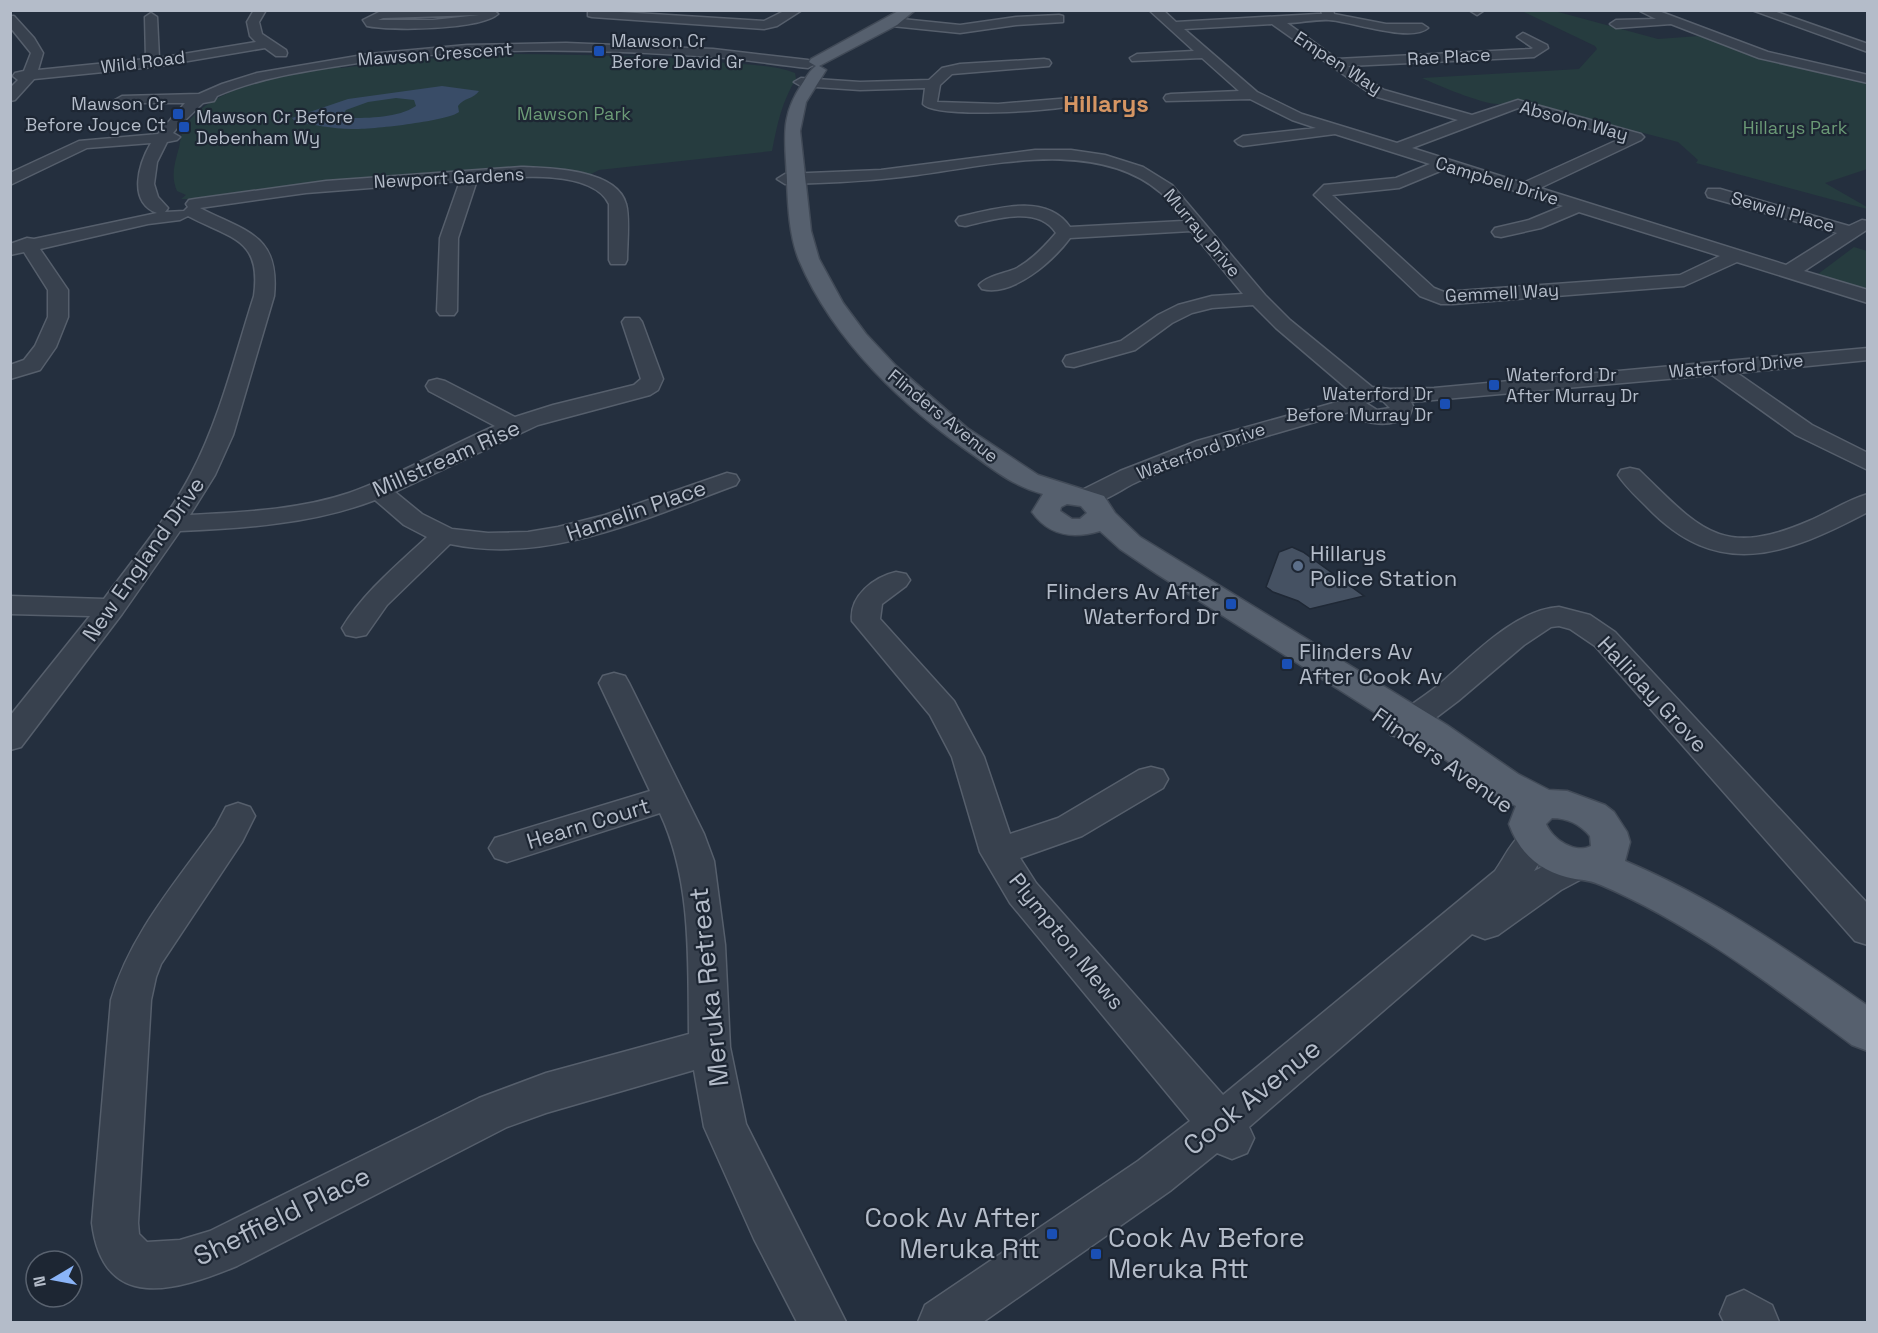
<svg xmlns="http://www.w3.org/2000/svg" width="1878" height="1333" font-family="'Space Grotesk',sans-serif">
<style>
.green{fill:#263c3f}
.water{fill:#394c67;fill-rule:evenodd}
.building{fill:#455162;stroke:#1f2835;stroke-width:1.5}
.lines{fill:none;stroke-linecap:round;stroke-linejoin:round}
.minor-casing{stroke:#565f6c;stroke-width:3}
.major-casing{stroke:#414a57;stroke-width:3}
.minor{fill:#38414e;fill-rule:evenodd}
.major{fill:#56606e;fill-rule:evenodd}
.transit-dot{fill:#1a4fb4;stroke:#1d2633;stroke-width:2}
.service-dot{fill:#5c6f8a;stroke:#1d2633;stroke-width:2}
.labels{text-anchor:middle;stroke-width:4.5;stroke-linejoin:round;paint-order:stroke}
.far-poi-label{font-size:18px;fill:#b4bcc9;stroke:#1d2633;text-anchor:start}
.far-street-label{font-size:18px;fill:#b4bcc9;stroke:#1d2633}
.far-park-label{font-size:18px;fill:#6b9a76;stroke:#1d2633}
.street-label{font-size:22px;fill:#b4bcc9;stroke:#1d2633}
.poi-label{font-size:22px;fill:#b4bcc9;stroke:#1d2633;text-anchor:start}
.far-district-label{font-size:24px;font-weight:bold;fill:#d59563;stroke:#1d2633}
.near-street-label{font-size:27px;fill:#b4bcc9;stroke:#1d2633}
.near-poi-label{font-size:27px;fill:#b4bcc9;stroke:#1d2633;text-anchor:end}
</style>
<rect width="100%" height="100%" fill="#242f3e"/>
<path class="green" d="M1551,10L1658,39L1699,36L1756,57L1867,83V169L1825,183L1867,207V209L1696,163L1698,160L1678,142L1532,104C1520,102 1511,103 1499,104C1484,105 1437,85 1422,78L1579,69L1597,49L1595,46L1522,11Z
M512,54C584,55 656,55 727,63C750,65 774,65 795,73L796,79C782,101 777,125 772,151L599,170L585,177L545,169L314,183L204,199H181L186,195L177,191C171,177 174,166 178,151C180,146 180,139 182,133C203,85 292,74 337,65L341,68L405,60Z
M1854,247L1867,251V291L1818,274Z"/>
<path class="water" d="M442,86L479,91C474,99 463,98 458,106L459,112C448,121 369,130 351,129C332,129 314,124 296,123L292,118L348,99ZM396,98L414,100L416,106C398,118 369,118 348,118L344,113L346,110L368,102Z"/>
<path class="building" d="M1292,547L1303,552L1364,596L1310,609L1298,601L1273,592L1266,587L1279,552Z"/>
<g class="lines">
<g class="minor-casing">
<path id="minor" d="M254,10H266L259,22L262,34L286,50L287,53L286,56H276L265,48L153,67L34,79L15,100L10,101V88L18,80L13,76L15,73L24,71L31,53L10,27V16H14L34,38L43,53L38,70L146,59L145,17L151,13L157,17L159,58L256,42L250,36L247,22Z
M493,10L498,14C480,30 391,31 367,26L363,20L381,11ZM479,15L433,20H378L383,18Z
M588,10L764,21L786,10H802L777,26L764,29L592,17L588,16Z
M1149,10H1163L1176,22L1317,14H1322L1321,10H1333L1334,14L1386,24H1422L1428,28C1411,43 1350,21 1329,20C1316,19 1300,23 1287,23L1337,59L1531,49L1533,48L1517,37L1523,33L1547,45L1548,48L1534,57L1348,66L1384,90L1472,115L1518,100L1641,134L1644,137L1641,140L1540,188L1786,265L1837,233L1708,197L1706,193L1708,189H1720L1849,226L1862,220L1868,221V229L1804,271L1868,290V303L1737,262L1684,286L1453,304H1441L1420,296L1314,195L1324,185L1396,178L1430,164L1335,134L1243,146L1238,144L1235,141L1243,136L1316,128L1292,120L1250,99L1166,101L1164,98L1166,95L1171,94L1239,91L1202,58L1132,61L1130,58L1137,54L1194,51ZM1272,24L1374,96L1458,120L1397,143L1302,114L1257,92L1184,29ZM1518,108L1622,138L1523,183L1412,148ZM1445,169L1563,206L1529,220L1495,228L1492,232L1495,236L1501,237L1541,228L1579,212L1720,256L1680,275L1444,292L1434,288L1332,195L1399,188Z
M1469,10H1483V11L1477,15Z
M1638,10H1656L1768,52L1868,75V83L1759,58L1671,24L1616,28L1610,24L1616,20L1656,19Z
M1752,10H1771L1868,44V52Z
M1059,15L1063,16V22L1016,25L960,33L892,26L886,22L892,18L960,25L1016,17Z
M566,43L713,49L808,60L815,64L808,68C776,65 745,59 713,57C591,48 466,46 345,65C301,72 258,78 217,96L214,101L203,103L177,128L173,133L180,137L177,140L167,142L157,162L154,184L158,197L168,208L165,212L184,211L188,207L186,204L189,200L195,199L326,181L521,167C549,168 617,169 626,204C630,218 627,244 627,260L625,264H611L609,260V204C592,168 510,177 477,180L458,238L457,311L454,315H440L437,311L440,238L460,181L306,193L200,208C246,232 280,234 274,296L233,435L215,475L190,515C244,512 298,510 349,493C400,475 446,447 495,426L429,391L426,386L429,381L437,379L445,381L515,417L553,405L634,385L641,379L622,322L625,318H639L642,322L663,379L658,390L650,395L538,425L395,492L422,514L452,529L488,533L528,532L558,527L605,515L727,473L736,475L739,480L736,485C646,518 548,565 450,544L387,605L366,635L356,637L346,635L342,628C364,592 396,566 427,537L404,525L375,500C313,524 245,528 180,531L122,614L21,747L10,750V716L90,616L10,614V596L104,599C134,558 168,518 191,474C220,419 235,355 254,296C262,238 231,239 188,216L180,220L148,224L40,249L68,290V317L56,347L40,370L10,379V365L24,360L35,346L48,317V290L24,252L10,255V244L27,238L34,239L157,213C127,202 139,163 151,143L87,148L10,185V173L79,141L158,134L185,103H117L115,100L122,96L199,94L222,84L257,73L369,54L467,45Z
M1044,59L1049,60L1051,63L1049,66L952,74L940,85L937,102L998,104L1071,98L1076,99L1078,102L1076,105C1054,111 936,119 923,104L925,88L860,90L801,86L794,82L801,78L860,82L929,80L942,68L960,64Z
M1035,150H1071L1105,155L1143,167L1172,185L1265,295L1290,320L1372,387L1390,389L1434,388L1868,348V360L1737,373L1812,425L1868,453V470L1796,435L1712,375L1411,402L1413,406L1409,417C1390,427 1366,426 1349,412C1278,433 1207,451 1139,481C1120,489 1098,509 1076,503L1072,498L1076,493L1120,471L1197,441L1344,400L1351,392L1276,328L1253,305L1212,308L1192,313L1172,323L1135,350L1074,367L1066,366L1063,361L1066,356L1121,341L1158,315L1178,305L1212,296L1243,294L1191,231L1070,238C1053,261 1013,297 982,289L979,285C986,276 1007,273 1017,268C1033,259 1045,246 1056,233C1038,204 992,220 965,226L959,225L956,221L959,217C994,209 1046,192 1070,227L1183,221C1176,212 1169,200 1160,192C1096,138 991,165 917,175C873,181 829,183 785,184L777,179L785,174L881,170ZM1374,400L1383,401L1390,408L1377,410L1366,403Z
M1630,468L1639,470C1700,529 1721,559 1809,521C1828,513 1847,500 1868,494V512C1786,555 1718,582 1646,506C1636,496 1625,486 1618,475L1621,470Z
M896,572L906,574L910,580L906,586L882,604L880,619L954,701L984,757L1010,834L1058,818L1139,770L1151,767L1163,770L1168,779L1163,788L1082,836L1020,858L1036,883L1223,1095L1495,871C1510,850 1518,822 1547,831L1552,841L1534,871L1578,850L1591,854L1596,864L1591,874L1561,890L1498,935L1485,939L1472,934L1249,1127L1254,1138L1247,1153L1232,1159L1217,1153L1170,1191L983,1322H918L925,1305L1138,1161L1190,1121L1010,903L980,852L952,757L930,715L852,621C849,596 874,577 896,572Z
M1559,607L1590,615L1615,632L1868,904V945L1855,941L1595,646L1570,629L1559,626L1551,627L1524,645L1458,701L1413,735L1402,738L1391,735L1386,727L1391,719C1406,708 1422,698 1436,687C1470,659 1513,610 1559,607Z
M614,673L625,676L629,683L704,834L714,861L725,945L730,1047L746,1124L846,1322H797L754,1239L704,1127L694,1070L546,1113L507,1127L237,1266C177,1291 103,1314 92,1223L111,1000C130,934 177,881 216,826L226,807L238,803L250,807L255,816L242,842L161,964L156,977L151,1000L138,1223L139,1234L147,1242L180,1240L210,1231L479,1098L546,1073L689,1034C688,961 692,881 660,813L507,862L495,858L489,848L495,838L650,791L599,683L603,676Z
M1744,1290L1772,1305L1779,1322H1724L1720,1314L1727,1297Z"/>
</g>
<g class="major-casing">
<path id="major" d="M900,10H915L897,25L819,66L826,70L806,102L800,131L811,231L819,259L843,303L866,334L896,366L967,428L1038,475L1104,496L1115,513L1140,537L1447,725L1518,774L1549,790L1567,791L1605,805L1614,812L1627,832L1630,842L1625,861C1713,898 1790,951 1868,1006V1051L1852,1045C1772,986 1694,925 1601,885C1592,881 1585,880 1575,879C1542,873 1520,855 1509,824L1516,806L1492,794L1423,743L1157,574L1120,549L1100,531C1073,539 1049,536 1032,512L1043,494C1015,486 999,474 976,457C905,408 833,341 799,260C787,230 788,193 786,161C784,129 784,111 802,84C806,78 810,70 816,66L809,62L811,59ZM1067,504L1081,506L1087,513L1080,519H1072L1060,511L1061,507ZM1552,818C1567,818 1580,824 1590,836L1591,846C1575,854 1553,840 1546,824Z"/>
</g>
<use href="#minor" class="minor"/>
<use href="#major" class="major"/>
</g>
<g class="transit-dot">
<rect x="593" y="45" width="12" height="12" rx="3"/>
<rect x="172" y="108" width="12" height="12" rx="3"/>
<rect x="178" y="121" width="12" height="12" rx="3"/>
<rect x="1488" y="379" width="12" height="12" rx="3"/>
<rect x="1439" y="398" width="12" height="12" rx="3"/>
<rect x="1225" y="598" width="12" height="12" rx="3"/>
<rect x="1281" y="658" width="12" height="12" rx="3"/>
<rect x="1046" y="1228" width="12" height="12" rx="3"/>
<rect x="1090" y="1248" width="12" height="12" rx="3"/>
</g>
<circle class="service-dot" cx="1298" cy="566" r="6"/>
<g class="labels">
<g class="far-poi-label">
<text x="611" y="47">Mawson Cr<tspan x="611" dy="21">Before David Gr</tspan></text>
<text x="166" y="110" text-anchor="end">Mawson Cr<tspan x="166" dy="21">Before Joyce Ct</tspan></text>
<text x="196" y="123">Mawson Cr Before<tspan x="196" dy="21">Debenham Wy</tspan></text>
<text x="1506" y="381">Waterford Dr<tspan x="1506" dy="21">After Murray Dr</tspan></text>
<text x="1433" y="400" text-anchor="end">Waterford Dr<tspan x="1433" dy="21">Before Murray Dr</tspan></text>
</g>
<g class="far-street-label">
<text transform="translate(435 54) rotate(-4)" y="6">Mawson Crescent</text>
<text transform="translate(1449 57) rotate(-3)" y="6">Rae Place</text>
<text transform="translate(143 62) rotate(-7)" y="6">Wild Road</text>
<text transform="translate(1338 63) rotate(33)" y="6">Empen Way</text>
<text transform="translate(1574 121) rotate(15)" y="6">Absolon Way</text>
<text transform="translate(449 178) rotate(-3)" y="6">Newport Gardens</text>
<text transform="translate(1497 181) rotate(17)" y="6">Campbell Drive</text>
<text transform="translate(1783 212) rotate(16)" y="6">Sewell Place</text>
<text transform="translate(1202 233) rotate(50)" y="6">Murray Drive</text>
<text transform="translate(1502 293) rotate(-3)" y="6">Gemmell Way</text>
<text transform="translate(1736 366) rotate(-5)" y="6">Waterford Drive</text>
<text transform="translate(943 416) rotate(39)" y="6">Flinders Avenue</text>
<text transform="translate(1201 451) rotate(-20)" y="6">Waterford Drive</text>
</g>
<g class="far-park-label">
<text x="574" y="120">Mawson Park</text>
<text x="1795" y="134">Hillarys Park</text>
</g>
<g class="street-label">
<text transform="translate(446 458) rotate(-24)" y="8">Millstream Rise</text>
<text transform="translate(636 510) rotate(-19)" y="8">Hamelin Place</text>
<text transform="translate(143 559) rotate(-55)" y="8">New England Drive</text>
<text transform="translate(1653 694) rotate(47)" y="8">Halliday Grove</text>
<text transform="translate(1443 760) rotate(35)" y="8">Flinders Avenue</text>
<text transform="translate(588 823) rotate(-17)" y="8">Hearn Court</text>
<text transform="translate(1067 941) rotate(51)" y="8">Plympton Mews</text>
</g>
<g class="poi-label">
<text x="1310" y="561">Hillarys<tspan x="1310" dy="25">Police Station</tspan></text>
<text x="1219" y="599" text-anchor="end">Flinders Av After<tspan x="1219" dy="25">Waterford Dr</tspan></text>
<text x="1299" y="659">Flinders Av<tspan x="1299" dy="25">After Cook Av</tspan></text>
</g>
<g class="far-district-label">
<text x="1106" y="112">Hillarys</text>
</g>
<g class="near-street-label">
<text transform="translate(709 987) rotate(-96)" y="9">Meruka Retreat</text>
<text transform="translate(1252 1097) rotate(-39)" y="9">Cook Avenue</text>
<text transform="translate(282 1216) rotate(-26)" y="9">Sheffield Place</text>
</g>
<g class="near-poi-label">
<text x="1040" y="1227">Cook Av After<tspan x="1040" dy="31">Meruka Rtt</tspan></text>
<text x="1108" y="1247" text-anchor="start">Cook Av Before<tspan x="1108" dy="31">Meruka Rtt</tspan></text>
</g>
</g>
<rect width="1878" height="1333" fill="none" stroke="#b4bcc9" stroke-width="24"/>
<g transform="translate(54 1279) rotate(260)"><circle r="28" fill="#1d2633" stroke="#59626f" stroke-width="1.5"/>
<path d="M0-4.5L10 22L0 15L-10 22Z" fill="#8ab4f8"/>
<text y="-9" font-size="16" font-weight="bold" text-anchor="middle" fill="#b4bcc9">N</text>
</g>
</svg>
